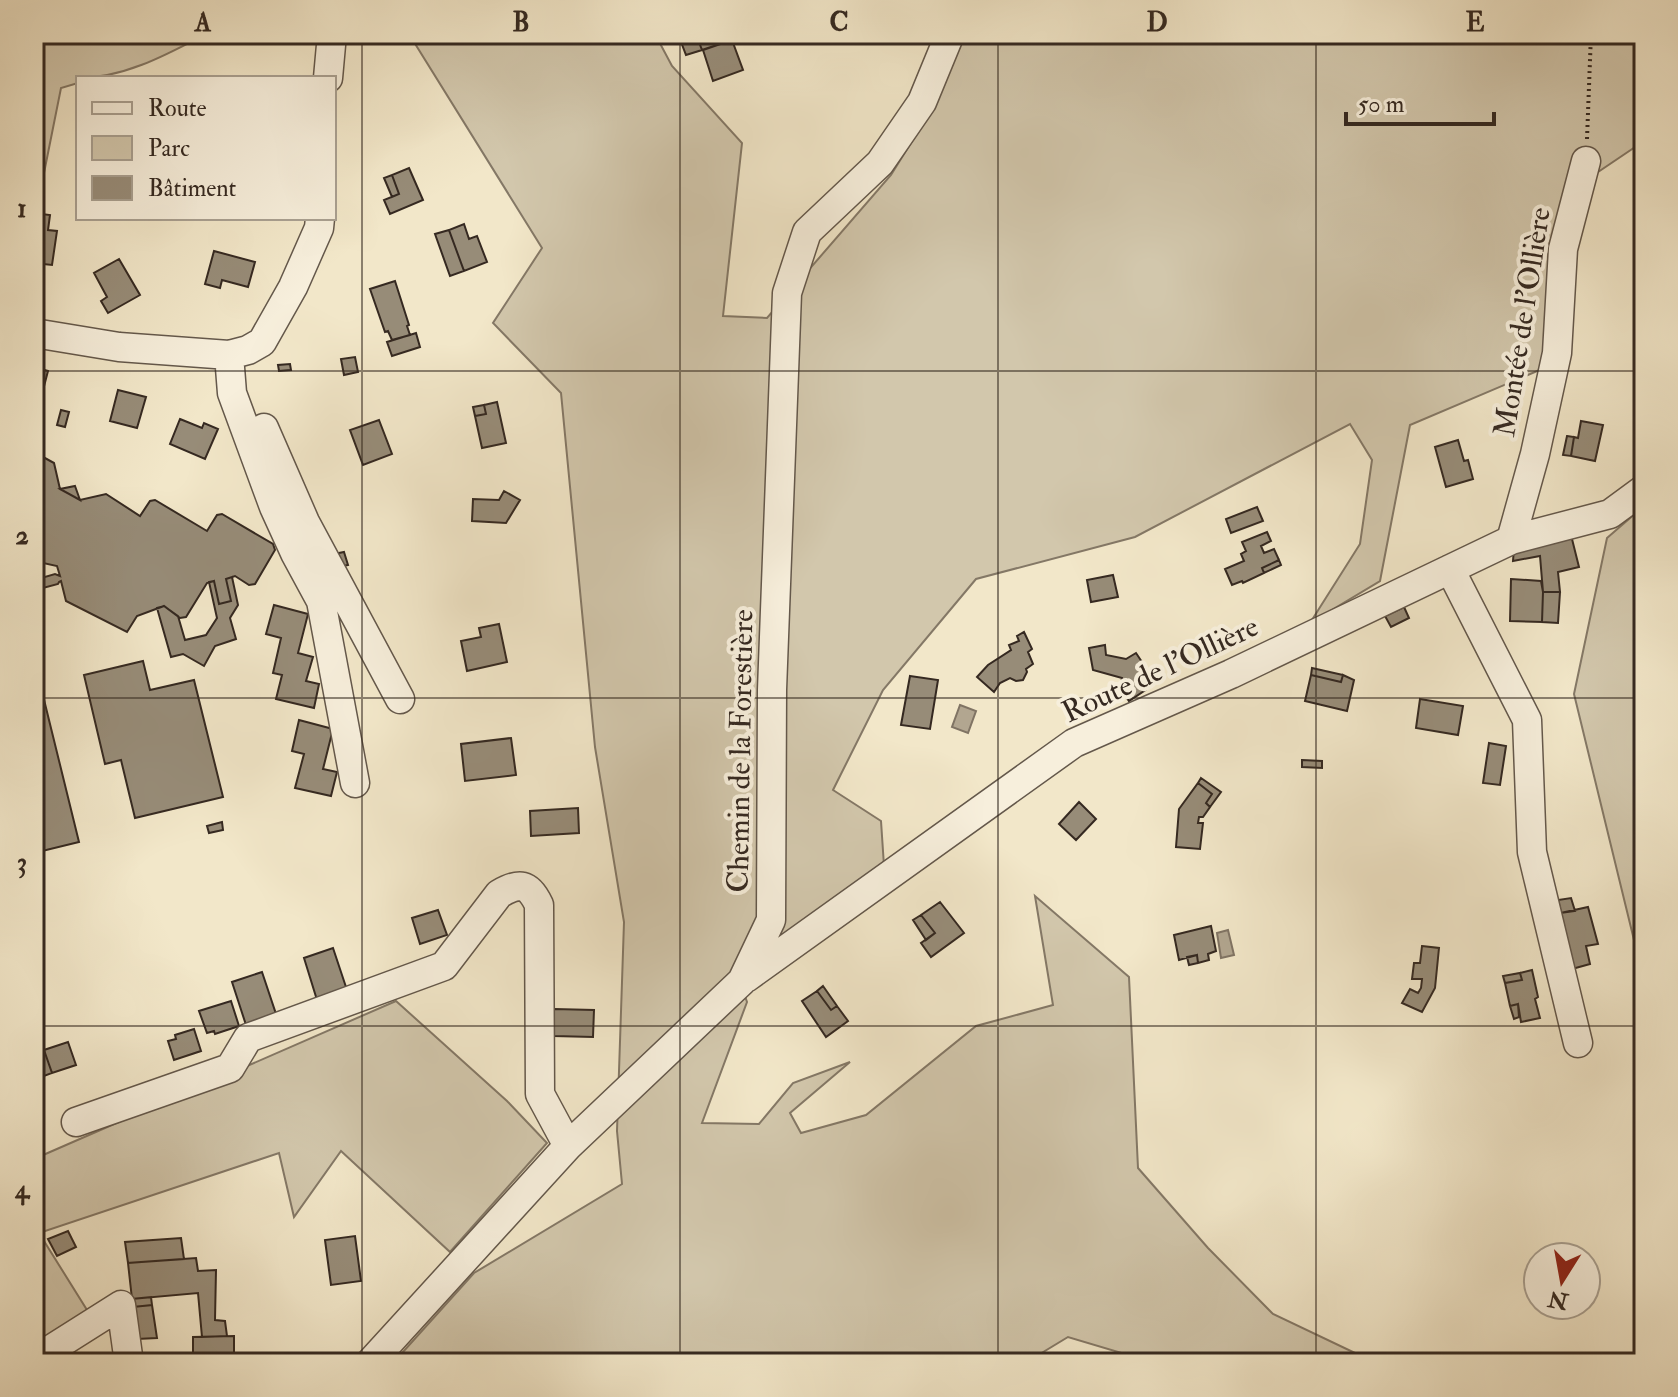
<svg xmlns="http://www.w3.org/2000/svg" width="1678" height="1397" font-family="'IM FELL Double Pica',serif">
<style>
.green{fill:#d2c7ac;stroke:#847866;stroke-width:2}
.water{fill:#b2a690;stroke:#807464;stroke-width:2}
.building{fill:#978c78;stroke:#352921;stroke-width:2}
.lines{fill:none;stroke-linecap:round;stroke-linejoin:round}
.minor-casing{stroke:#64584b;stroke-width:31}
.path{stroke:#352921;stroke-width:4;stroke-dasharray:2 4;stroke-linecap:butt}
.minor{stroke:#f7efdc;stroke-width:28}
.grid{fill:none;stroke:#352921;stroke-width:2;stroke-opacity:0.55}
.labels{text-anchor:middle;stroke-width:8;stroke-linejoin:round;paint-order:stroke}
.street-label{font-size:30px;fill:#352921;stroke:#f7efdc}
.neatline{fill:none;stroke:#352921;stroke-width:3}
.grid-label{font-size:26px;text-anchor:middle;font-weight:bold;fill:#352921}
</style>
<rect width="100%" height="100%" fill="#f2e7c9"/>
<filter id="stains"><feTurbulence type="fractalNoise" baseFrequency=".0025" numOctaves="4"/><feColorMatrix values="0 0 0 0 .2 0 0 0 0 .09 0 0 0 0 .02 0 0 0 .5 -.17"/></filter>
<radialGradient id="worn" r=".72"><stop offset=".6" stop-color="#630" stop-opacity="0"/><stop offset="1" stop-color="#630" stop-opacity=".3"/></radialGradient>
<path class="green" d="M34,34H206C166,55 124,78 78,78V83L61,88L44,173L34,168Z
M409,34H655L672,66L742,143L723,316L767,318L891,175L937,101L965,34H1644V141L1564,195L1542,369L1410,425L1380,581L1310,623L1360,544L1372,460L1350,424L1135,537L976,579L883,690L833,790L881,821L884,866L736,970L747,1002L702,1123L759,1124L793,1083L850,1062L790,1113L801,1133L866,1115L976,1026L1053,1005L1035,896L1129,977L1138,1168L1208,1248L1273,1314L1376,1363H1155L1068,1337L1025,1363H393L474,1273L622,1184L617,1131L624,922L595,747L561,393L493,323L542,248Z
M1644,506V981L1574,694L1607,538Z
M396,1001L507,1101L547,1143L450,1252L341,1151L294,1217L279,1153L39,1233L87,1310L34,1346V1159Z"/>
<path class="water" d="M960,705L976,711L968,733L952,727Z
M1228,930L1234,955L1221,958L1217,933Z"/>
<path class="building" d="M678,34H696L702,50L686,55Z
M696,34H730L732,40L702,50Z
M732,40L743,70L713,81L703,50Z
M409,168L423,200L390,214L384,200L399,194L392,175Z
M392,175L399,194L392,197L384,178Z
M34,213L50,215L48,230L57,231L52,265L34,263Z
M464,224L469,239L477,236L487,262L464,271L449,230Z
M449,230L464,271L450,276L435,234Z
M214,251L255,262L248,287L222,280L220,288L205,284Z
M119,259L140,295L108,313L101,301L107,297L94,273Z
M395,281L409,325L407,326L410,335L392,340L388,331L385,332L370,289Z
M416,333L420,347L392,356L387,342Z
M355,357L358,372L344,375L341,359Z
M290,364L291,370L279,371L278,365Z
M34,367L48,371L35,421H34Z
M118,390L146,397L137,428L110,421Z
M497,402L506,443L482,448L475,416L486,414L484,405Z
M484,405L486,414L475,416L473,407Z
M61,410L69,412L65,427L57,425Z
M180,419L202,428L204,423L218,429L205,459L170,444Z
M379,420L392,454L363,465L350,430Z
M1581,421L1603,425L1595,461L1571,456L1574,437L1578,438Z
M1567,436L1574,437L1571,456L1563,455Z
M1458,440L1464,461L1468,460L1473,479L1446,487L1435,447Z
M34,452L54,463L60,489L80,500L106,494L140,516L150,501L155,500L207,531L217,515L222,514L273,544L275,550L255,584L249,585L235,576L226,579L231,601L219,604L214,581L207,583L186,617L180,618L164,606L137,616L127,632L66,601L61,581L59,582L58,584L43,588L41,587L39,581L41,578L55,574L60,576L57,566L34,561Z
M75,486L80,500L60,489Z
M504,491L520,500L506,523L472,521L473,499L499,500Z
M1257,507L1263,521L1231,533L1226,519Z
M1570,531L1579,567L1558,572L1560,592H1543L1540,556L1513,561L1514,548Z
M1267,532L1271,541L1261,546L1264,553L1274,549L1279,560L1262,568L1264,573L1243,583L1242,581L1232,585L1225,569L1244,561L1241,554L1246,551L1242,542Z
M344,552L348,565L338,567L334,554Z
M1279,560L1281,565L1264,573L1262,568Z
M1113,575L1118,597L1091,602L1087,580Z
M232,577L238,605L230,618L236,639L215,646L204,666L183,654L171,657L157,608L164,606L178,616L185,640L206,635L217,618L209,582L214,581L219,604L231,601L226,579Z
M1511,579L1541,581L1543,592L1542,622L1510,621Z
M1543,592H1560L1558,623L1542,622Z
M274,605L308,614L298,653L313,657L306,681L319,684L314,708L276,699L282,675L273,673L281,638L266,634Z
M1404,607L1409,618L1391,627L1385,616Z
M499,624L507,662L467,671L461,641L481,637L479,628Z
M1024,632L1032,649L1028,652L1033,664L1026,669L1027,672L1023,680L1016,681L1010,678L1000,683L994,692L977,677L988,665L1011,650L1009,645L1019,641L1017,636Z
M1105,645L1106,655L1126,659L1136,653L1146,668L1140,672L1150,687L1129,701L1120,688L1122,678L1093,670L1089,648Z
M34,659L79,842L34,853Z
M143,661L150,690L194,680L223,797L135,818L121,760L105,764L84,675Z
M1312,668L1343,675L1341,682L1311,675Z
M1311,675L1341,682L1343,675L1354,680L1347,711L1305,701Z
M910,676L938,680L930,729L901,725Z
M1420,699L1463,706L1458,735L1416,728Z
M299,720L333,729L323,769L337,772L331,796L295,788L304,754L292,751Z
M511,738L516,775L465,781L461,744Z
M1489,743L1506,746L1500,785L1483,783Z
M1302,760L1322,761V768L1302,767Z
M1201,778L1221,792L1210,807L1206,803L1212,794L1198,783Z
M1198,783L1212,794L1206,803L1210,807L1203,817H1199L1198,823H1203L1200,849L1176,847L1179,809Z
M1079,802L1096,819L1076,840L1059,824Z
M578,808L579,833L531,836L530,811Z
M222,822L223,830L209,833L207,826Z
M1571,898L1575,911L1561,913L1558,900Z
M940,902L964,933L931,957L921,943L935,933L921,915Z
M1588,907L1598,944L1586,946L1590,964L1572,969L1556,914Z
M438,910L447,935L420,944L412,918Z
M921,915L935,933L926,940L913,920Z
M1211,926L1216,951L1208,954L1209,960L1198,963L1197,955L1179,960L1174,935Z
M1422,946L1439,948L1435,988L1422,1012L1402,1003L1410,989L1418,993L1421,988L1422,979H1412L1414,963H1420Z
M333,948L347,990L317,1000L304,958Z
M1197,955L1198,963L1189,965L1187,957Z
M1532,970L1538,997L1535,999L1540,1018L1521,1022L1518,1004L1510,1006L1505,983L1522,980L1520,973Z
M262,972L276,1014L246,1025L232,982Z
M1520,973L1522,980L1505,983L1503,976Z
M823,986L837,1006L831,1010L817,991Z
M817,991L831,1010L837,1006L848,1021L826,1037L802,1001Z
M231,1001L239,1026L215,1034L214,1031L207,1033L199,1011Z
M1518,1004L1519,1017L1514,1019L1510,1006Z
M554,1009L594,1010L593,1037L554,1036Z
M194,1029L201,1051L174,1060L168,1041L176,1039L175,1035Z
M68,1042L76,1065L52,1073L44,1050Z
M45,1053L52,1073L44,1076L38,1055Z
M68,1231L76,1247L57,1256L48,1239Z
M355,1236L361,1281L331,1285L325,1240Z
M181,1238L184,1259L128,1263L125,1242Z
M196,1258L198,1271L216,1270L215,1320L225,1321L227,1336L202,1337L198,1293L132,1299L128,1263Z
M151,1297L152,1305L133,1307L132,1299Z
M152,1305L157,1338L137,1339L133,1307Z
M234,1336V1363H193V1337Z"/>
<g class="lines">
<g class="minor-casing">
<path id="minor" d="M328,78L332,34
M34,333L119,347L229,355L248,350L262,342L293,287L319,228L320,218
M229,355L232,393L274,507L295,553L321,601L355,783
M264,428L305,522L400,699
M1511,540L1535,454L1557,353L1563,249L1586,161
M1450,569L1527,720L1532,852L1578,1043
M746,978L1074,743L1231,674L1511,540L1610,514L1644,489
M76,1122L230,1068L248,1038L444,966L499,894C519,882 529,883 539,905L540,1094L568,1146
M34,1360L121,1305L129,1363
M370,1363L568,1146L742,981L771,920L772,690L787,293L807,232L880,163L922,102L950,34"/>
</g>
<path class="path" d="M1587,139L1591,34"/>
<use href="#minor" class="minor"/>
</g>
<path class="grid" d="M362,34V1363M680,34V1363M998,34V1363M1316,34V1363M34,371H1644M34,698H1644M34,1026H1644"/>
<g class="labels">
<g class="street-label">
<text transform="translate(1522 322) rotate(-81)" y="10">Montée de l'Ollière</text>
<text transform="translate(1160 669) rotate(-25)" y="10">Route de l'Ollière</text>
<text transform="translate(740 751) rotate(-89)" y="10">Chemin de la Forestière</text>
</g>
</g>
<rect width="1678" height="1397" fill="none" stroke="#f2e7c9" stroke-width="88"/>
<rect x="76" y="76" width="260" height="144" fill="#f7efdc" stroke="#a9a091" stroke-width="2"/>
<rect x="92" y="102" width="40" height="12" fill="#f7efdc" stroke="#a9a091" stroke-width="2"/>
<text x="148" y="116" font-size="24" fill="#352921">Route</text>
<rect x="92" y="136" width="40" height="24" fill="#d2c7ac" stroke="#a9a091" stroke-width="2"/>
<text x="148" y="156" font-size="24" fill="#352921">Parc</text>
<rect x="92" y="176" width="40" height="24" fill="#978c78" stroke="#a9a091" stroke-width="2"/>
<text x="148" y="196" font-size="24" fill="#352921">Bâtiment</text>
<g transform="translate(1562 1281) rotate(191)"><circle r="38" fill="#f7efdc" stroke="#a9a091" stroke-width="2"/>
<path d="M0-6L14 30L0 20L-14 30Z" fill="#8f2418"/>
<text y="-12" font-size="22" font-weight="bold" text-anchor="middle" fill="#352921">N</text>
</g>
<path d="M1346 112v12h148v-12" fill="none" stroke="#352921" stroke-width="4"/>
<text x="1358" y="112" font-size="24" fill="#352921" stroke="#f7efdc" stroke-width="6" paint-order="stroke">50 m</text>
<rect x="44" y="44" width="1590" height="1309" class="neatline"/>
<g class="grid-label">
<text x="203" y="31">A</text>
<text x="521" y="31">B</text>
<text x="839" y="31">C</text>
<text x="1157" y="31">D</text>
<text x="1475" y="31">E</text>
<text x="22" y="217">1</text>
<text x="22" y="544">2</text>
<text x="22" y="871">3</text>
<text x="22" y="1198">4</text>
</g>
<rect width="100%" height="100%" filter="url(#stains)"/>
<rect width="100%" height="100%" fill="url(#worn)"/>
</svg>
